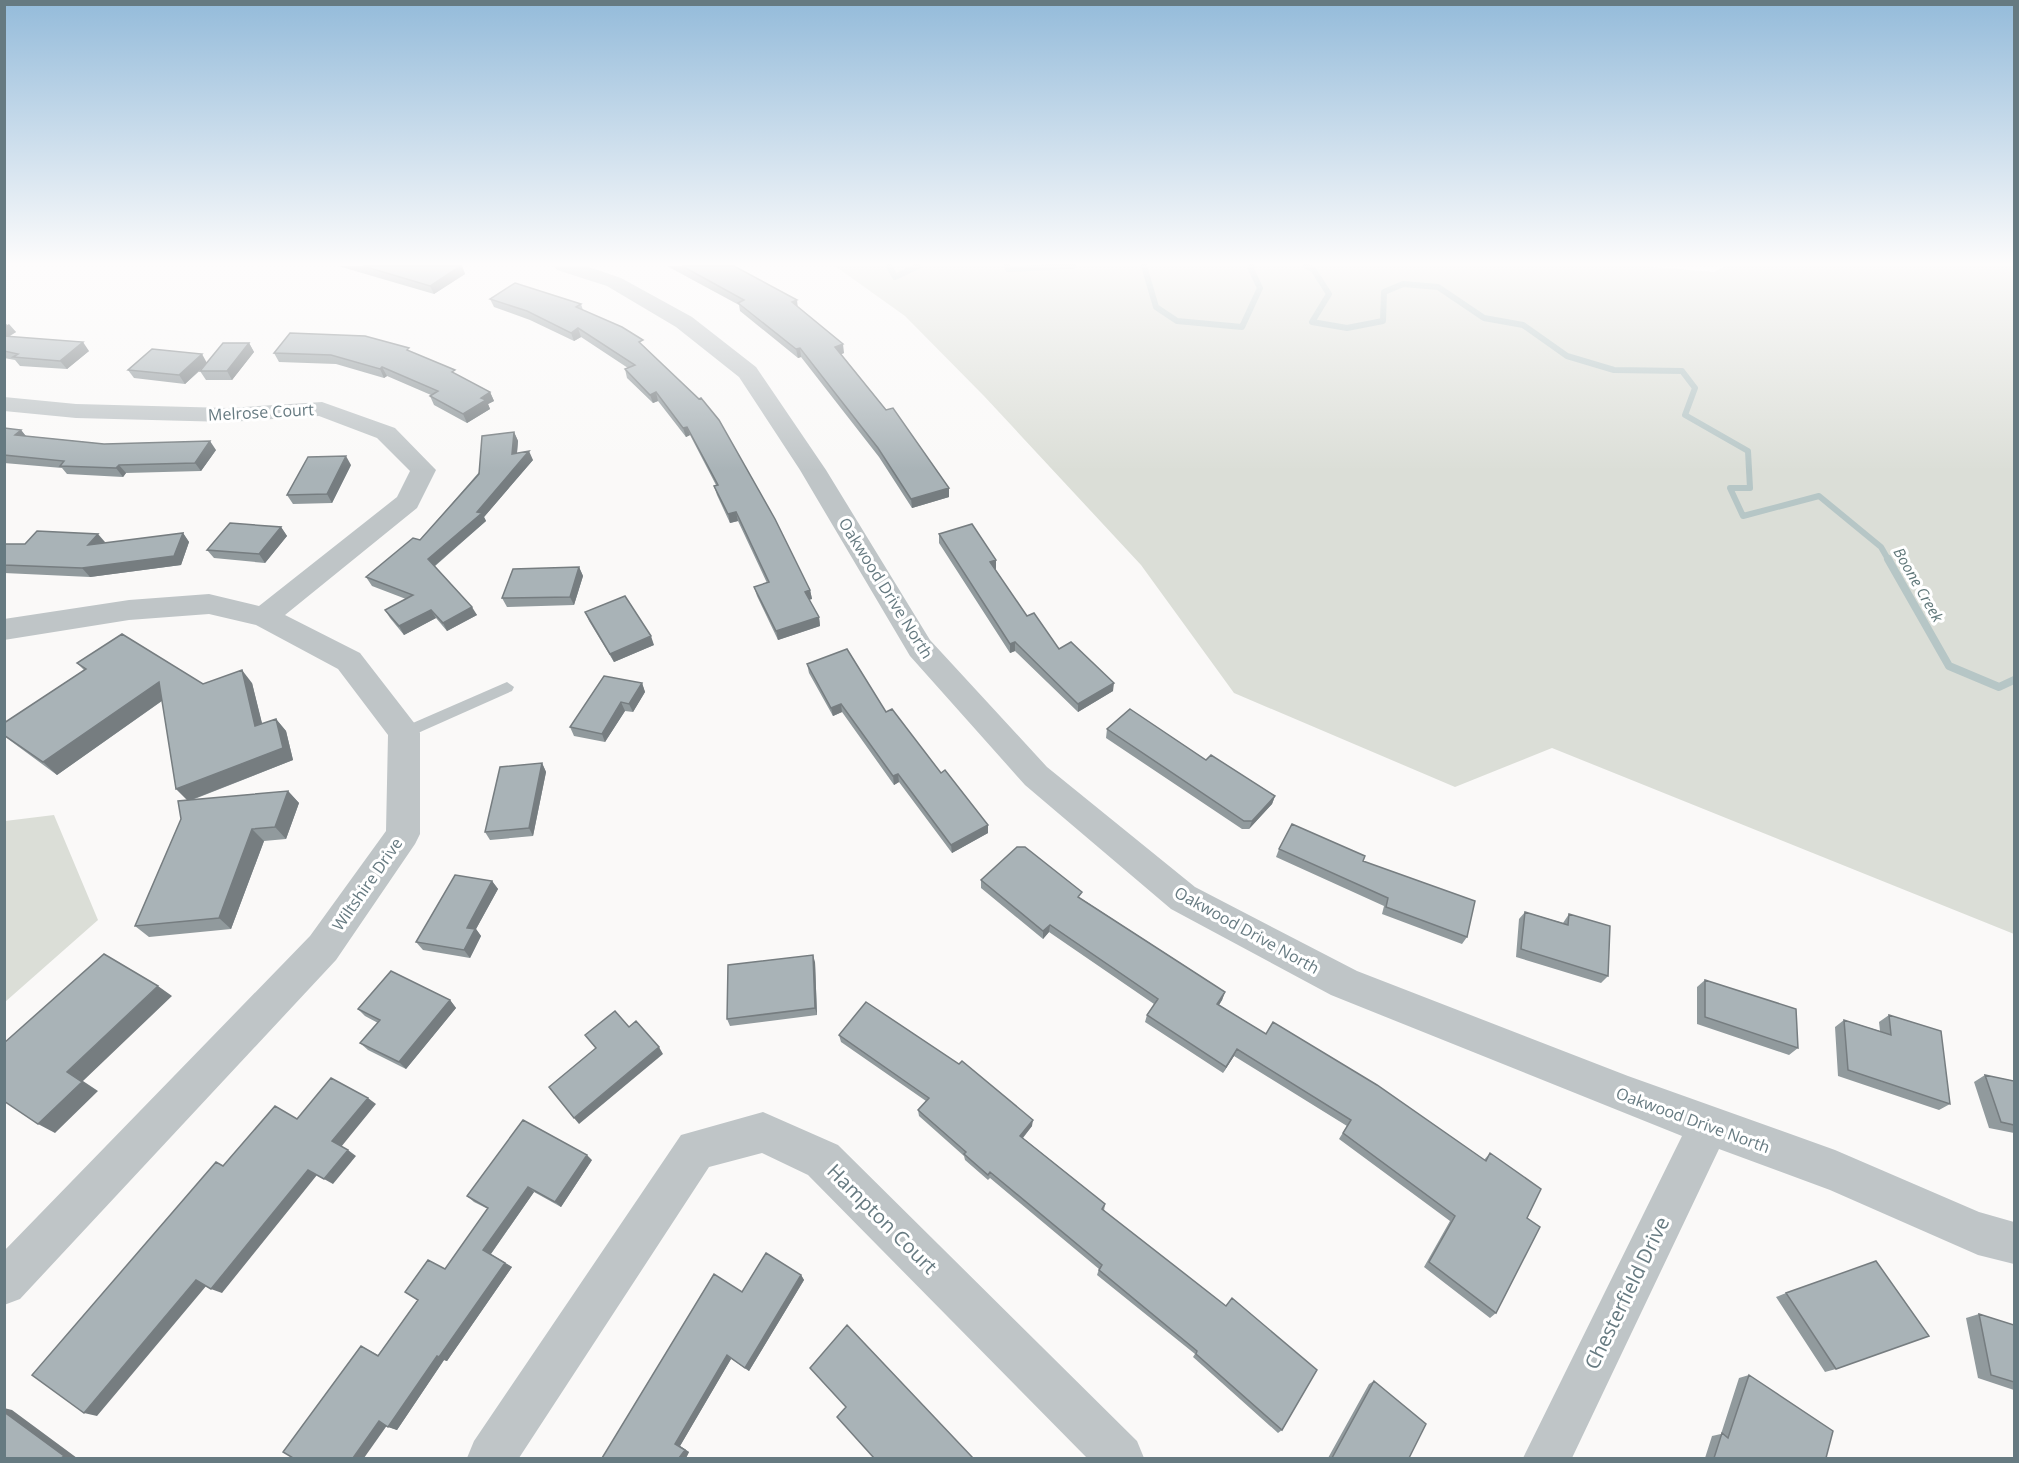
<svg xmlns="http://www.w3.org/2000/svg" width="2019" height="1463" font-family="'Open Sans',sans-serif">
<style>
.green{fill:#dbded7}
.lines{fill:none;stroke-linecap:round;stroke-linejoin:round}
.stream-far1{stroke:#b6c6c6;stroke-width:6}
.stream{stroke:#b6c6c6;stroke-width:8}
.lane{fill:#bfc5c7;fill-rule:evenodd}
.street{fill:#bfc5c7;fill-rule:evenodd}
.wall{fill:#919a9d}
.shaded-wall{fill:#767d80}
.building{fill:#a9b3b7;stroke:#767d80;stroke-width:1.5}
.labels{text-anchor:middle;stroke-width:6;stroke-linejoin:round;paint-order:stroke}
.far-water-label{font-size:15px;font-style:italic;fill:#61787a;stroke:#fff}
.street-label{font-size:16px;fill:#667a81;stroke:#fff}
.near-street-label{font-size:20px;fill:#667a81;stroke:#fff}
</style>
<rect width="100%" height="100%" fill="#faf9f8"/>
<path class="green" d="M835,266H1644L1714,272L1725,266H2014V934L1552,748L1455,787L1234,693L1141,565L984,396L905,316Z
M54,815L98,920L5,1002V821Z"/>
<g class="lines">
<path class="stream-far1" d="M889,266L895,277L918,266
M1007,266L1008,269L1073,266
M1144,266L1156,307L1177,321L1242,327L1260,288L1250,267L1252,266
M1306,266L1313,269L1329,294L1312,322L1347,328L1383,321L1384,292L1403,284L1438,287L1484,318L1523,325L1567,356L1614,370L1682,371L1695,388L1685,415L1748,451L1750,488H1730L1743,516L1819,496L1881,547L1889,561"/>
<path class="stream" d="M1888,559L1949,666L1999,687L2014,680"/>
<path class="lane" d="M507,682L514,687L512,691L409,737H399L396,733L399,729Z"/>
<path class="street" d="M554,266H586L621,278L692,317L756,367L826,470L930,640L1047,767L1195,887L1357,971L1628,1076L1835,1150L1979,1212L2014,1222V1264L1978,1255L1830,1190L1719,1149L1572,1458H1523L1682,1136L1331,995L1171,909L1025,785L910,656L800,470L739,377L676,327L607,286L557,270Z
M4,397L76,404L228,408L322,402L395,428L436,470L417,508L285,615L360,653L415,724L420,733V834L415,844L336,960L20,1299L4,1305V1251L310,936L386,831L388,735L338,669L256,625L209,614L129,620L4,640V619L129,600L209,594L259,606L397,497L410,471L377,438L319,416L228,422L76,418L4,411Z
M763,1112L838,1145L1137,1441L1144,1458H1087L808,1175L762,1153L709,1167L519,1458H467L474,1441L681,1135Z"/>
</g>
<path class="wall" d="M338,266H462L465,274L434,294Z
M667,266H734L798,307L844,353L841,354L949,488V497L912,508L879,457L801,357L798,358L740,311L739,305Z
M490,299L581,304L583,310L645,347L810,590L812,599L809,600L819,617L820,626L778,640L757,596L754,587L767,583L738,521L730,523L717,495L714,486L716,485L690,435L686,437L658,401L653,403L627,378L625,369L628,368L581,337L574,341L530,320L494,307Z
M4,322L16,332L10,336L89,351L67,369L20,366L15,360L4,358Z
M249,343L254,352L232,380H206L200,371L204,367L185,384L134,378L128,370L207,362Z
M410,352L490,392L494,401L488,404L490,409L467,423L434,405L430,396L431,395L387,376L384,378L336,364L279,362L274,353Z
M4,428L21,430L26,436L104,444L216,450L201,471L126,473L123,477L67,474L62,468L4,463Z
M514,432L518,441L517,453L533,460L484,517L486,521L434,567L477,615L447,631L436,618L404,635L390,618L385,610L406,599L372,586L366,577L420,540Z
M351,465L332,503L293,504L287,495Z
M281,527L287,536L265,563L214,558L207,550Z
M183,533L189,542L181,565L90,577L4,573V544H25L105,542V543Z
M939,534L996,569L995,570L1027,616L1059,649L1113,691L1078,712L1015,651L1010,653L939,543Z
M579,567L583,576L574,605L507,607L502,598Z
M585,612L654,645L614,662L589,621Z
M77,663L203,684L252,683L262,724L276,719L286,731L293,760L192,800L288,791L299,803L286,839L264,841L231,929L149,937L135,926L181,819L187,800L162,701L57,775L4,736V723L84,670Z
M807,664L886,712L988,825V833L952,853L899,782L894,785L842,712L833,716L809,673Z
M642,683L645,692L633,712L625,711L605,742L574,736L570,727Z
M1107,729L1206,760L1275,796L1272,804L1249,829H1242L1106,738Z
M542,763L546,772L533,836L490,840L485,832Z
M1279,849L1363,861L1467,937L1462,944L1382,914L1384,906L1276,857Z
M981,880L1082,899L1225,992L1222,1000L1219,1005L1266,1034L1484,1160L1490,1153L1527,1218L1496,1313L1490,1318L1424,1267L1450,1221L1339,1139L1347,1126L1234,1056L1223,1073L1145,1022L1147,1015L1154,1004L1049,932L1043,939L981,888Z
M492,881L498,889L476,929L481,936L470,958L423,950L416,942Z
M1525,912L1563,923L1569,914L1608,976L1601,983L1516,957L1519,919Z
M815,962L817,1015L730,1026L727,1019Z
M1705,980L1798,1048L1789,1055L1697,1024V987Z
M450,1000L456,1008L406,1069L368,1050L360,1043L378,1023L365,1016L358,1009Z
M1889,1015L1950,1104L1939,1110L1838,1076L1835,1027L1844,1020L1880,1031L1879,1022Z
M839,1035L1032,1126L1023,1138L1105,1204L1104,1211L1282,1430L1278,1433L1193,1357L1195,1354L1097,1275L1099,1269L990,1178L988,1180L965,1160L964,1156L919,1116L918,1110L926,1101L841,1042Z
M1985,1075L2014,1081V1133L1989,1128L1974,1082Z
M592,1160L561,1207L534,1192L491,1254L512,1267L447,1361L444,1360L397,1430L386,1426L361,1346L378,1355L445,1269L488,1209L474,1202L467,1196Z
M801,1275L804,1280L749,1371L731,1359L680,1446L689,1452L686,1458H602Z
M1786,1293L1836,1369L1825,1372L1776,1297Z
M1979,1314L2014,1325V1390L1978,1378L1966,1318Z
M1749,1375L1826,1458H1705L1712,1436L1721,1434L1739,1378Z
M1374,1381L1409,1458H1328L1369,1384Z"/>
<path class="shaded-wall" d="M460,266H462L465,274L434,294L430,286Z
M797,300L798,309L792,302Z
M9,324L16,332L4,339V327Z
M578,328L581,337L574,341L571,333Z
M83,342L89,351L67,369L60,361Z
M249,343L254,352L232,380L227,371Z
M843,344L844,353L837,356L835,347Z
M800,348L801,357L798,358L796,349Z
M202,354L207,363L185,384L179,375Z
M382,367L387,376L384,378L380,369Z
M490,392L494,401L488,404L490,409L467,423L463,414L481,398Z
M656,392L658,401L653,403L650,395Z
M687,427L690,435L686,437L683,428Z
M21,430L28,439L15,435Z
M514,432L518,441L516,463L512,454Z
M210,441L216,450L201,471L195,463Z
M529,451L533,460L484,517L486,521L432,568L428,559L477,512Z
M346,456L351,465L332,503L327,494Z
M119,465L126,473L123,477L116,468Z
M949,488V497L912,508L911,499Z
M736,512L738,521L730,523L728,514Z
M281,527L287,536L265,563L259,554Z
M183,533L189,542L181,565L90,577L82,568Z
M98,534L105,542L95,554L88,545Z
M996,560V569L990,571V562Z
M579,567L583,576L574,605L570,597Z
M810,590L812,599L807,600L805,592Z
M472,607L477,615L447,631L443,623Z
M431,610L436,618L404,635L399,626Z
M819,617L820,626L778,640L776,631Z
M651,636L654,645L614,662L610,654Z
M1015,642V651L1010,653V644Z
M242,670L252,683L266,739L255,726Z
M159,682L170,695L57,775L43,762Z
M642,683L645,692L633,712L629,704Z
M1114,683L1113,691L1078,712V704Z
M621,702L625,711L605,742L602,734Z
M841,704L842,712L833,716L831,708Z
M276,719L286,731L293,760L188,801L176,789Z
M542,763L546,772L533,836L529,828Z
M898,774L899,782L894,785L893,776Z
M288,791L299,803L286,839L275,827Z
M1275,796L1272,804L1249,829L1252,821Z
M988,825V833L952,853L951,845Z
M252,829L264,841L231,929L219,918Z
M492,881L498,889L476,929L481,936L470,958L464,950L467,928Z
M1050,925L1049,932L1043,939V931Z
M813,955L815,962L817,1015L815,1008Z
M158,986L172,996L83,1081L98,1091L55,1133L38,1124L67,1072Z
M1225,992L1222,1000L1215,1011L1217,1004Z
M450,1000L456,1008L406,1069L399,1062Z
M659,1047L663,1054L579,1124L574,1118Z
M1237,1049L1234,1056L1223,1073L1226,1067Z
M368,1098L376,1104L341,1147L332,1141Z
M1033,1120L1032,1126L1020,1141V1136Z
M348,1150L356,1156L333,1184L324,1179Z
M587,1155L592,1160L561,1207L555,1202Z
M308,1170L317,1175L222,1293L211,1289Z
M528,1187L534,1192L490,1255L483,1250Z
M505,1263L512,1267L447,1361L444,1360L397,1430L388,1427L437,1356Z
M801,1275L804,1280L749,1371L745,1368Z
M196,1280L207,1285L97,1416L84,1413Z
M727,1355L731,1359L680,1446L689,1452L686,1458H679L675,1444Z
M4,1408L12,1410L77,1458H61L4,1412Z
M379,1421L388,1424L364,1458H353Z"/>
<path class="building" d="M363,266H460L430,286Z
M682,266H734L797,300L792,302L843,344L835,347L886,410L893,408L949,488L911,499L878,448L800,348L796,349L738,303L744,300Z
M515,283L581,304L576,307L622,327L643,340L639,342L699,399L701,398L719,420L775,519L810,590L805,592L819,617L776,631L754,587L769,582L736,512L728,514L714,486L718,485L687,427L683,428L656,392L650,395L625,369L635,365L578,328L571,333L527,311L490,299Z
M290,333L365,336L409,348L407,350L455,370L452,372L490,392L481,398L486,400L463,414L430,396L438,391L382,367L380,369L331,355L274,353Z
M4,336L83,342L60,361L13,357L18,354L4,351Z
M223,343H249L227,371H200Z
M152,349L202,354L179,375L128,370Z
M4,428L21,430L15,435L104,444L210,441L195,463L119,465L116,468L60,466L64,461L4,455Z
M514,432L512,454L529,451L477,512L482,513L428,559L472,607L443,623L431,610L399,626L385,610L413,595L366,577L413,538L420,540L479,474L482,436Z
M346,456L327,494L287,495L308,457Z
M230,523L281,527L259,554L207,550Z
M972,524L996,560L990,562L1027,616L1034,613L1059,649L1071,642L1114,683L1078,704L1015,642L1010,644L939,534Z
M37,531L98,534L88,545L183,533L174,556L82,568L4,565V544H25Z
M579,567L570,597L502,598L513,569Z
M625,596L651,636L610,654L585,612Z
M122,634L203,684L242,670L255,726L276,719L283,748L176,789L159,682L43,762L4,735V723L86,669L77,663Z
M847,649L886,712L892,709L941,773L945,770L988,825L951,845L898,774L893,776L841,704L831,708L807,664Z
M604,676L642,683L629,704L621,702L602,734L570,727Z
M1130,709L1206,760L1211,755L1275,796L1252,821H1244L1107,729Z
M542,763L529,828L485,832L500,767Z
M288,791L275,827L252,829L219,918L135,926L181,819L178,801Z
M1292,824L1365,856L1363,861L1475,901L1467,937L1386,907L1388,898L1279,849Z
M1017,847H1025L1082,892L1078,897L1225,992L1217,1004L1266,1034L1273,1022L1377,1085L1486,1161L1490,1153L1541,1189L1527,1218L1540,1227L1496,1313L1429,1262L1455,1216L1343,1133L1351,1120L1237,1049L1226,1067L1147,1015L1158,999L1050,925L1043,931L981,880Z
M455,875L492,881L467,928L475,929L464,950L416,942Z
M1525,912L1568,925L1569,914L1610,926L1608,976L1521,949Z
M104,954L158,986L67,1072L82,1082L38,1124L4,1101V1043Z
M813,955L815,1008L727,1019L728,965Z
M391,971L450,1000L399,1062L360,1043L380,1020L358,1009Z
M1705,980L1796,1009L1798,1048L1705,1017Z
M866,1002L959,1064L962,1061L1033,1120L1020,1136L1105,1204L1102,1209L1226,1306L1232,1298L1317,1370L1282,1430L1196,1354L1197,1351L1099,1270L1102,1265L990,1172L988,1175L964,1154L966,1152L918,1110L929,1098L839,1035Z
M615,1011L629,1027L636,1021L659,1047L574,1118L549,1087L596,1048L585,1035Z
M1889,1015L1941,1031L1950,1104L1848,1070L1844,1020L1891,1035Z
M1985,1075L2014,1081V1125L2001,1122Z
M331,1078L368,1098L332,1141L348,1150L324,1179L308,1170L211,1289L196,1280L84,1413L32,1375L216,1162L223,1166L275,1106L297,1119Z
M523,1120L587,1155L555,1202L528,1187L483,1250L505,1263L439,1357L437,1356L388,1427L379,1421L353,1458H293L283,1452L361,1346L378,1356L418,1300L405,1292L428,1260L445,1269L488,1208L467,1196Z
M766,1253L801,1275L745,1368L727,1355L675,1444L685,1450L679,1458H602L714,1274L742,1292Z
M1876,1261L1929,1336L1836,1369L1786,1293Z
M1979,1314L2014,1325V1382L1991,1375Z
M847,1325L973,1458H874L837,1417L846,1407L810,1368Z
M1749,1375L1833,1431L1826,1458H1714L1722,1433L1728,1438Z
M1374,1381L1426,1424L1409,1458H1332Z
M4,1412L64,1456L61,1458H4Z"/>
<linearGradient id="sky" x2="0" y2="1"><stop stop-color="#94bbda"/><stop offset="0.56" stop-color="#fdfcfc"/><stop offset="1" stop-color="#fdfcfc" stop-opacity="0"/></linearGradient>
<rect width="2019" height="471" fill="url(#sky)"/>
<g class="labels">
<g class="far-water-label">
<text transform="translate(1918 585) rotate(60)" y="5">Boone Creek</text>
</g>
<g class="street-label">
<text transform="translate(261 412) rotate(-3)" y="6">Melrose Court</text>
<text transform="translate(886 588) rotate(58)" y="6">Oakwood Drive North</text>
<text transform="translate(367 884) rotate(-55)" y="6">Wiltshire Drive</text>
<text transform="translate(1247 930) rotate(29)" y="6">Oakwood Drive North</text>
<text transform="translate(1693 1120) rotate(20)" y="6">Oakwood Drive North</text>
</g>
<g class="near-street-label">
<text transform="translate(882 1219) rotate(45)" y="7">Hampton Court</text>
<text transform="translate(1627 1293) rotate(-64)" y="7">Chesterfield Drive</text>
</g>
</g>
<rect width="2019" height="1463" fill="none" stroke="#667a81" stroke-width="12"/>
</svg>
